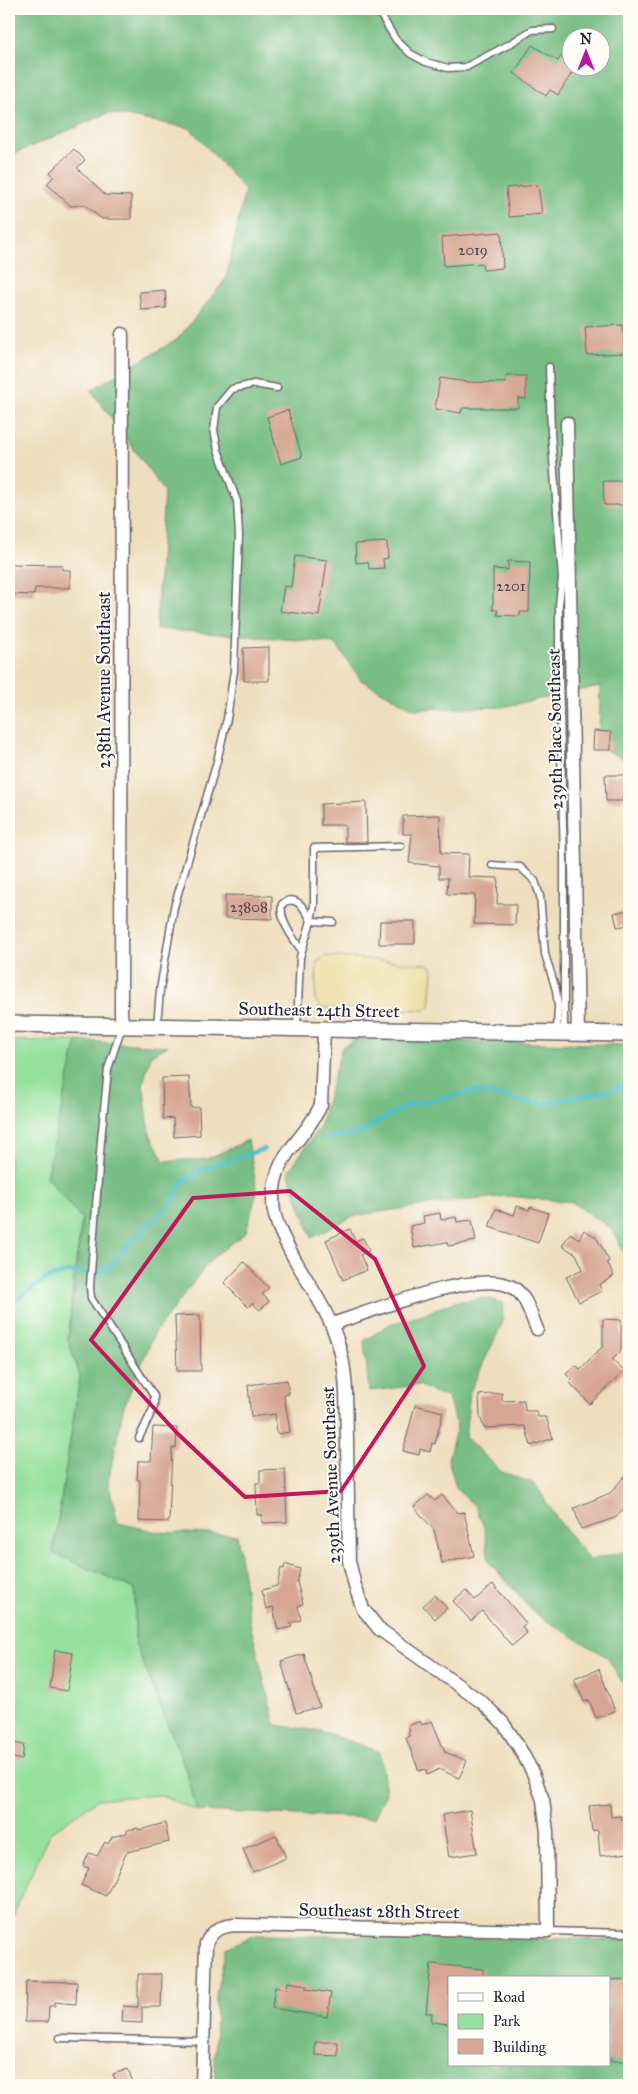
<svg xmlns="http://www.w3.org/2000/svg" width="638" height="2094" font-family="'IM FELL Great Primer',serif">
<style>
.green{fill:#95e09c;stroke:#5c816c}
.forest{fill:#78be84;stroke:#4d7060;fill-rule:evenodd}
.sand{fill:#eeda9e;stroke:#887e6c}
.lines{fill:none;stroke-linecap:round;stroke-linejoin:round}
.stream{stroke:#51c0c7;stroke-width:4.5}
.building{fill:#d6a692}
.service-casing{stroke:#6a6468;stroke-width:9}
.minor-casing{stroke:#6a6468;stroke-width:15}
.tertiary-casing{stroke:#6a6468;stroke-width:18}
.service{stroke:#fff;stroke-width:6}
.minor{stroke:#fff;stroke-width:12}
.tertiary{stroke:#fff;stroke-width:15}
.marked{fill:none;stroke:#c2185b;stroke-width:4;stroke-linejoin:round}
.labels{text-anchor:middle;stroke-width:4;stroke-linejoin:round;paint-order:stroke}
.number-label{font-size:15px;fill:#4f4351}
.street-label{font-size:18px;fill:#22223b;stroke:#fdfcf7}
</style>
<rect width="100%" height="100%" fill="#fdfcf7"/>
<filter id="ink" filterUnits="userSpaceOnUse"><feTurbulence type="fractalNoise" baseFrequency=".02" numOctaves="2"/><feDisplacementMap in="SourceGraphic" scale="10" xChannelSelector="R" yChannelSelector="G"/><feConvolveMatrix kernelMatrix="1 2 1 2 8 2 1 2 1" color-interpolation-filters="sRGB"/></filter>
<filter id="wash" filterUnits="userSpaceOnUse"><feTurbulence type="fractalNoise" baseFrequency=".0096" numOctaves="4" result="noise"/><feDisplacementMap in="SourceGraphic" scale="20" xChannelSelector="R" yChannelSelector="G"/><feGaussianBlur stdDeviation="1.12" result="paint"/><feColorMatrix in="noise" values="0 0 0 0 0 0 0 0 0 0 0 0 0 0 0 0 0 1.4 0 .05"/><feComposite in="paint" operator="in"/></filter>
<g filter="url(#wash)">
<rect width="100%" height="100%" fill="#efdebd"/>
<path class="green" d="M9,1041H77L46,1177L82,1219L74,1272L68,1339L80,1376L53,1552L135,1589V1642L187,1773L197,1811L159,1795L98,1799L49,1834L13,1916L9,1913Z"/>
<path class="forest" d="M9,9H629V761L599,747L600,686L502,707L414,709L361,680L335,643L156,629L164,491L91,390L178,339L226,279L245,190L190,128L108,113L9,156ZM570,38H600V68H570Z
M355,1039L629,1045V1263L611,1228L572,1202L507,1196L427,1205L353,1216L312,1238L288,1172L319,1128L342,1047Z
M77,1041L168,1046L151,1055L143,1084L150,1134L164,1161L207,1159L248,1140L257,1191L246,1232L212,1258L154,1334L123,1409L108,1482L118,1523L158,1532L237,1535L250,1623L275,1725L321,1731L380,1752L386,1793L374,1818L197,1811L187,1773L135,1642V1589L53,1553L80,1376L68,1339L82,1219L46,1177Z
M485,1298L503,1303L502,1324L470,1391L465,1437L502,1472L535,1484L558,1520L589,1560L629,1551V1693L607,1657L537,1615L489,1562L485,1530L475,1506L457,1490L448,1459L457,1426L448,1398L418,1385L369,1391L364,1341L390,1324L420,1316L453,1302Z
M255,1935L629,1940V2085H215L216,1995L226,1948ZM449,1978H609V2065H449Z"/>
<path class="sand" d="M326,956L427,964L432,967L433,972L430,1006L426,1010L321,1008L315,1000L317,962Z"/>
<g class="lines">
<path class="stream" d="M327,1138L359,1133L406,1106L475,1091L539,1104L617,1089L629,1083
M9,1305L46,1279L67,1272L98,1273L112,1265L127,1246L172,1202L180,1184L208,1167L264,1149"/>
</g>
<g id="blocks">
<path class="building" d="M570,42V68H575L558,95L550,90L546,96L514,73L532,45L558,61Z
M74,149L85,160L77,168L105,195L131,196V219H102L85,205L71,206L47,184L54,176L50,172Z
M538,185L542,214L509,217L506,188Z
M501,232L503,268L483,270L482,263L444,266L442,237Z
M165,290L166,308L141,310L139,292Z
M623,325L624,353L587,355L585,327Z
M506,376H526V399L518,398V408H462L461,413L435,409L440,378L468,382L506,383Z
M288,410L302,457L281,464L267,417Z
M603,481H629V505H604Z
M387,542L388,558L383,559L384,568L369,569L368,562L356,563L355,544Z
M295,556L327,560L319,616L280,611L284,586L291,587Z
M508,561L530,562L529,612H520V616L497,615L498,610H493V569L508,570Z
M9,564L62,565V570H70V588H35L34,595L9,594Z
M269,647V681H244L243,648Z
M594,731L611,732V750H593Z
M605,775H629V796H623V801H606Z
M366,802L367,842H345V825H321V804Z
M440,815L441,853L469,854L468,877L498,878L497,904H516L515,925L474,924L475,895L447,894L448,878H439V866L409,863L412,834H403V816Z
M225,895L272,896V919L225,918Z
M629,910V925L617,927L614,913Z
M380,921H415V944H379Z
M189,1077L191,1108L199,1107L200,1135L174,1137L173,1118L163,1119L162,1078Z
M517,1206L529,1210L530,1207L548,1213L538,1243L489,1227L496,1209L514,1215Z
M440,1213L441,1220L456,1217L457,1222L472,1220L476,1241L448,1246L447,1242L414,1248L410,1226L424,1223L423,1216Z
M350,1229L355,1241L363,1238L369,1251L360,1255L367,1270L343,1280L326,1240Z
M584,1230L596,1237L609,1261L607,1262L614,1276L599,1285L602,1291L579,1302L566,1277L583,1269L576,1254L562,1246L570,1233L579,1239Z
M244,1262L269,1288L262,1294L269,1301L260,1310L252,1303L248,1307L224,1283Z
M200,1315L201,1371H177L175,1316Z
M603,1319L621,1320V1351L612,1360L624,1371L590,1404L569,1382L572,1380L566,1374L576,1365L580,1369L603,1346Z
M287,1380L289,1394L284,1395L290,1432L277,1434L275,1414L251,1417L248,1385Z
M502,1393V1401L524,1400L525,1411H536L538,1417H546L553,1438L531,1446L525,1426L484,1428L480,1416L479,1395Z
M415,1405L443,1412L435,1444L432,1443L430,1452L420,1449L419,1455L403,1451Z
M153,1427L177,1428L176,1448H172L169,1522L139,1521L140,1480H137L138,1461H151Z
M285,1469L287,1522L262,1523V1515H257L256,1483H260V1470Z
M629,1471V1502L615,1518L581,1529L574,1508L610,1493Z
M428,1495L435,1501L442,1495L458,1513L464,1512L474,1556L442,1563L434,1530L414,1507Z
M285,1564L300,1569L297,1582L303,1604L298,1606L301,1620L290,1623L292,1627L278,1630L273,1607L266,1609L262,1590L277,1586L281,1568L284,1569Z
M493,1584L526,1623L522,1627L527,1633L512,1646L482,1611L471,1621L453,1601L466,1590L475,1600Z
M435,1595L447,1608L435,1619L423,1606Z
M55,1650L73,1653L67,1691L50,1688Z
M304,1654L320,1707L296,1713L281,1661Z
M599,1669L615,1711L596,1718L589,1700L584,1702L574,1679Z
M420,1721L422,1725L432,1721L445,1752L467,1761L459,1778L439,1769L427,1775L425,1769L419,1771L406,1738L409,1736L408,1732L410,1731L408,1726Z
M9,1742L24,1745L22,1760L9,1757Z
M610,1804L611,1817L621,1816L622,1820H628L629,1853L600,1856L598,1830L592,1831L589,1806Z
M470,1810L477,1853L449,1857L442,1815Z
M165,1823L169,1842L127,1852L106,1896L81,1885L89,1868L83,1866L89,1853L97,1856L105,1842L108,1844L112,1837L127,1833V1830L138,1828L139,1830Z
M276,1835L286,1858L253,1872L243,1849Z
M431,1964L483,1969V1978H449V2024L431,2022L432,2013H426Z
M138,1974H162L161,2007H142V2023L122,2022L123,2006L138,2007Z
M629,1979V2061H609V1980Z
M26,1981L77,1982L76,2004L55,2002V2006H49L48,2022H25Z
M288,1982L306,1985V1989L331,1993L327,2017L272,2008L275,1987L287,1989Z
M315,2042H338V2056L315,2055Z
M128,2069L134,2085H117L113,2074Z"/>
</g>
</g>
<g filter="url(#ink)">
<use href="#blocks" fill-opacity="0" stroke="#6a6468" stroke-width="1"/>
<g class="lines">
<g class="service-casing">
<path id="service" d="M377,9L396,40L411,54L426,62L448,68L466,67L508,45L532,30L553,29
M549,367L551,432L562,578L559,604V676L564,860V1032
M492,865L520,867L535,881L540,896L545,954L556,990L558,1006L557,1032
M302,951C293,938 279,921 282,904C296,893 306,910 311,921L333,922
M122,1026L108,1069L101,1140L90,1286L91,1298L154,1396V1407L139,1438
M157,1026L160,990L174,907L216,765L227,719L234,670L239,535L237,501L218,450L214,430L217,407L232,389L254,384L277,388
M297,1028L300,957L311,921L314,905V848L401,846
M548,1931L629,1933
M60,2038L204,2041"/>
</g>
<g class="minor-casing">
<path id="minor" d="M122,334L121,1012L122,1025
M567,423L578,1034
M332,1324C371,1312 476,1268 512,1287C526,1294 531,1316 537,1329
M202,2085L206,1943C213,1930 219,1927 234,1925L548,1931L547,1832L543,1800L533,1773L519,1747L503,1723L483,1703L379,1629L363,1609L355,1586L349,1561C348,1521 348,1480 347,1440C346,1408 348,1376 339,1346C330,1314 310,1286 294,1258C285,1241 273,1221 273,1201C274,1151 303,1144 321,1105L324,1029"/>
</g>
<g class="tertiary-casing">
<path id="tertiary" d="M9,1024L629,1034"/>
</g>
<use href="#service" class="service"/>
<use href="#minor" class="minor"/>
<use href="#tertiary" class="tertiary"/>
</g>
</g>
<path class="marked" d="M290,1191L375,1259L424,1366L341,1491L245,1497L178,1434L91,1340L193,1198Z"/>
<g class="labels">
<g class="number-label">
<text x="473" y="255">2019</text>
<text x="511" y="591">2201</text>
<text x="249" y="912">23808</text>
</g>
<g class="street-label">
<text transform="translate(104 680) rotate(-90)" y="6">238th Avenue Southeast</text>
<text transform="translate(555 729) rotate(-91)" y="6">239th Place Southeast</text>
<text transform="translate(319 1010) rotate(1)" y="6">Southeast 24th Street</text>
<text transform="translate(331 1475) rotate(-92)" y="6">239th Avenue Southeast</text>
<text transform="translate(379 1911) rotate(1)" y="6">Southeast 28th Street</text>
</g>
</g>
<rect width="638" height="2094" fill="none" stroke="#fdfcf7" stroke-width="30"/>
<rect x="448" y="1976" width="162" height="90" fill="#fdfcf7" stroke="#a5a5ac"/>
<rect x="458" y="1993" width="25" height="8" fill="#ffffff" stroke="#a5a5ac"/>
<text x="493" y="2002" font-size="15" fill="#22223b">Road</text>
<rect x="458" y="2014" width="25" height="15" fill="#95e09c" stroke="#a5a5ac"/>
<text x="493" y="2026" font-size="15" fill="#22223b">Park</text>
<rect x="458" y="2039" width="25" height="15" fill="#d6a692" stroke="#a5a5ac"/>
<text x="493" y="2052" font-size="15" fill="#22223b">Building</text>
<g transform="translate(586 52)"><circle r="24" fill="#fdfcf7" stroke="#a5a5ac"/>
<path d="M0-4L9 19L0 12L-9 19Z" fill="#b5179e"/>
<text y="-8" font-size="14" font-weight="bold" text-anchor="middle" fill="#22223b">N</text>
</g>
</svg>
